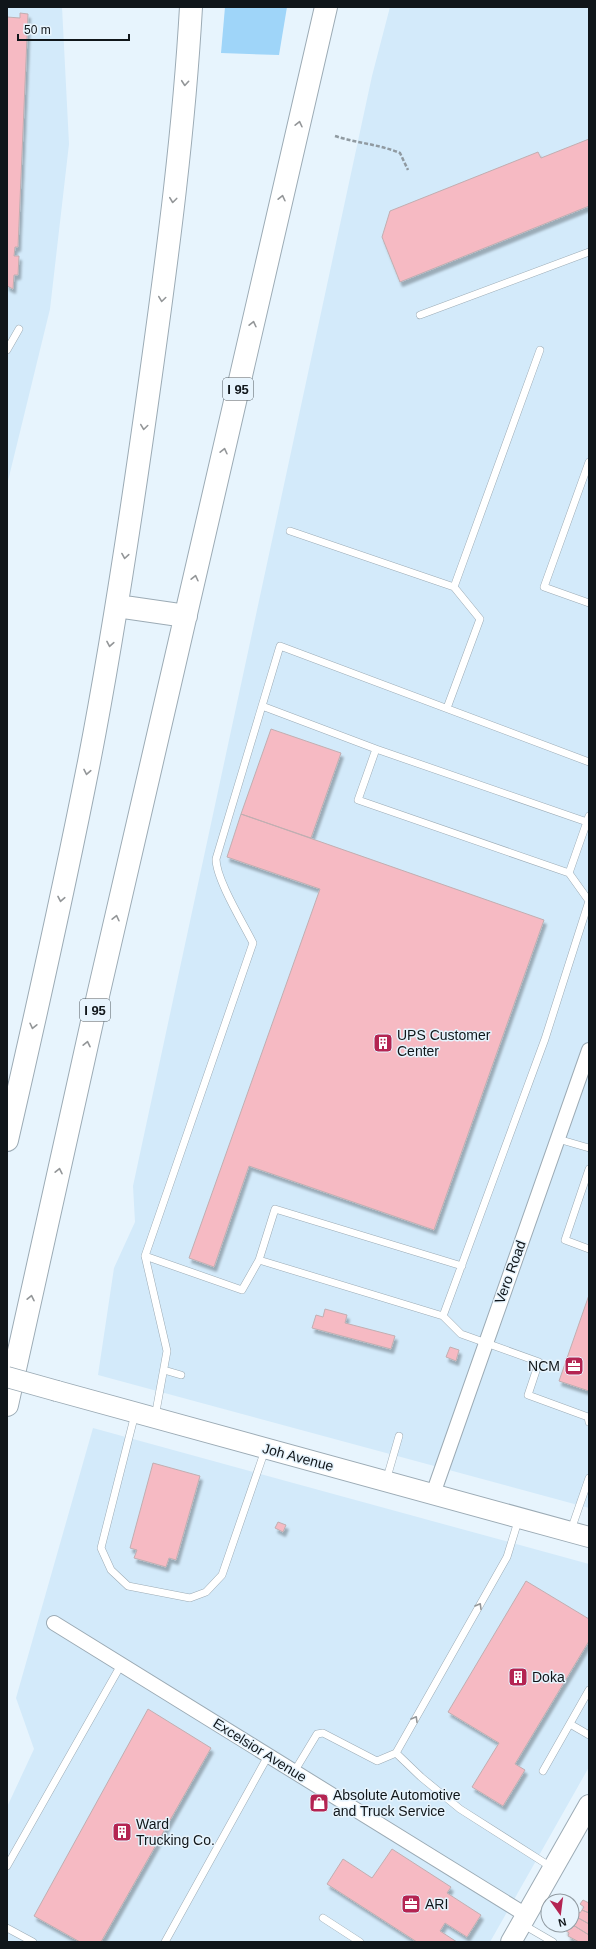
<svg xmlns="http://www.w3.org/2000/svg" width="596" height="1949" font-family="Helvetica,sans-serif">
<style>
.built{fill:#d3eafa}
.green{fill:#9fd5f9}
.building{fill:#f6bac3;stroke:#c1aeb1;filter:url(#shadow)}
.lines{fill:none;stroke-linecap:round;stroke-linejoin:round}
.lane-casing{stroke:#9cabb5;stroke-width:8}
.street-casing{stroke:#9cabb5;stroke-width:16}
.secondary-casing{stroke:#9cabb5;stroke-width:22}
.highway-casing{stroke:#9cabb5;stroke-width:24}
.path{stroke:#909aa1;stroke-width:2.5;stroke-dasharray:4 2;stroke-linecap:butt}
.lane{stroke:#fff;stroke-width:7}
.street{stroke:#fff;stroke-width:14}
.secondary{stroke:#fff;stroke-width:20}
.highway{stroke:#fff;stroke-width:22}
.secondary-bridge-casing{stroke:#9cabb5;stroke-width:22;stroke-linecap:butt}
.secondary-bridge{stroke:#fff;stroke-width:20}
.oneway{stroke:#939698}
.labels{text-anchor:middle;stroke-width:3;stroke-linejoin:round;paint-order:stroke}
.shield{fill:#e7f4fd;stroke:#50595e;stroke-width:1}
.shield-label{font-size:13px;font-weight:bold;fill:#10161a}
.poi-label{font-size:14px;fill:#10161a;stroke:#e7f4fd;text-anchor:start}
.street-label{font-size:14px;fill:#10161a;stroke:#e7f4fd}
</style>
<defs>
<filter id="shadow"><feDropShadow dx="2.5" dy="4.5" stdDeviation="1" flood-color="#0004"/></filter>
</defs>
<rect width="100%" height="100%" fill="#e7f4fd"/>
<path class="built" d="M7,7H62L69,144L50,309L7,485Z
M390,7H589V1508L98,1375L114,1268L135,1222L133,1186L372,76Z
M93,1428L589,1564V1767L490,1942H7V1807L34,1749L16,1698Z"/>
<path class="green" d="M225,7H287L279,55L221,53Z"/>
<path class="building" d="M20,13L28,14L18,247H15L14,256H19L18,275H14L13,289L7,286V17L20,18Z
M589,139V206L400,282L382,237L390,211L538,152L541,158Z
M271,729L341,753L311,838L241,814Z
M241,814L544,920L434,1230L249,1166L214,1267L189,1258L320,889L227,857Z
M589,1295V1391L559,1381Z
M325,1309L347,1315L345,1323L395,1336L391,1349L312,1328L316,1315L323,1317Z
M450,1347L459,1350L456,1361L446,1357Z
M153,1463L200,1476L176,1560L169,1558L166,1567L134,1558L137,1550L130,1548Z
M278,1522L286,1525L283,1532L275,1528Z
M526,1581L589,1619V1641L515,1764L525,1770L503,1806L472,1787L499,1743L448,1712Z
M148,1709L211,1748L101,1942H80L34,1916Z
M392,1849L451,1887L447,1893L481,1915L467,1937L445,1923L440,1931L457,1942H417L327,1884L343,1859L372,1878Z
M583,1900L589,1903V1913L582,1910L584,1907L580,1904Z
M576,1910L580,1913L582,1910L589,1913V1924L573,1915Z
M573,1915L589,1924V1935L573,1925L575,1923L572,1922Z
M568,1925L572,1928L573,1925L589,1935V1942H579L568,1936L569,1933L565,1930Z"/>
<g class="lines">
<g class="lane-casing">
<path id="lane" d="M420,315L589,252
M7,350L19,329
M589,462L544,587L589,603
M290,531L454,587
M262,706L376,749L587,822
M447,708L480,619L454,587L540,350
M376,749L358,800L569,873
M589,816L569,873L589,901L545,1039L443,1316L461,1334L539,1362L528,1395L588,1417L589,1422
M558,1139L589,1148
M589,1169L565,1240L589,1249
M145,1256L242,1290L259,1260L443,1316
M259,1260L275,1209L462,1266
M164,1370L181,1375
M135,1414L101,1548L111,1570L128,1586L190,1598L206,1592L222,1575L265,1450
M155,1417L167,1351L145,1256L253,943C243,923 216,879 216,859L280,646L589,762
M386,1481L399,1436
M571,1530L589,1478
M570,1724L589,1735
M396,1753L421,1777L460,1809L551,1867
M543,1771L589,1690
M294,1772L317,1734L323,1733L377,1761L396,1753L507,1557L519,1518
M7,1866L121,1665
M323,1918L360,1942
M522,1924L553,1942
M7,1928L33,1942
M165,1942L268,1756"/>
</g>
<g class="street-casing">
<path id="street" d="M433,1494L589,1050
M54,1623L526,1915"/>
</g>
<g class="secondary-casing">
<path id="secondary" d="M57,1391L589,1537
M511,1942L589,1805"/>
</g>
<g class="highway-casing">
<path id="highway" d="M117,606L186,616
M7,1140C36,1014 64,889 89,762C114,633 133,504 151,374C168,252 184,130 191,7
M7,1405L94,1013L326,7"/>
</g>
<path class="path" d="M335,136C356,143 378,144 400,153L408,170"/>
<use href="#lane" class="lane"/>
<use href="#street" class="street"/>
<use href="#secondary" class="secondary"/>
<use href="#highway" class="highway"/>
<g class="secondary-bridge-casing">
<path id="secondary-bridge" d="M7,1377L57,1391"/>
</g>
<use href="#secondary-bridge" class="secondary-bridge"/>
</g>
<defs><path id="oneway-chevron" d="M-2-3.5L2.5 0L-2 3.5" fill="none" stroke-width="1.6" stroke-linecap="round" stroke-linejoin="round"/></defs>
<g class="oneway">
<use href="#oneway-chevron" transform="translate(185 83) rotate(95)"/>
<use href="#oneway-chevron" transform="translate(299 124) rotate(-77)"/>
<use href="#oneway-chevron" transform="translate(282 198) rotate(-77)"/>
<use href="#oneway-chevron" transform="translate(173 200) rotate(97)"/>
<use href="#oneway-chevron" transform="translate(162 299) rotate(98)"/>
<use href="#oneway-chevron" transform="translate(253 324) rotate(-77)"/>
<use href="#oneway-chevron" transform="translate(144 427) rotate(98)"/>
<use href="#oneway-chevron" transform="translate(224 451) rotate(-77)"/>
<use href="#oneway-chevron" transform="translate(125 556) rotate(99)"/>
<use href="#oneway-chevron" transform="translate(195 578) rotate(-77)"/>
<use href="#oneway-chevron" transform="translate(110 644) rotate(100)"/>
<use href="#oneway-chevron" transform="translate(87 772) rotate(101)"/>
<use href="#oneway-chevron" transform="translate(61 899) rotate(101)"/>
<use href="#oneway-chevron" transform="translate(116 918) rotate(-77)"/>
<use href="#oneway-chevron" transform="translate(33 1026) rotate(103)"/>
<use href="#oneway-chevron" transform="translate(87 1044) rotate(-78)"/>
<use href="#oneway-chevron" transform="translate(59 1171) rotate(-78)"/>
<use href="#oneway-chevron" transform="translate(31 1298) rotate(-78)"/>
<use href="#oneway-chevron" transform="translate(479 1606) rotate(-60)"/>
<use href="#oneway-chevron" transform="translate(415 1719) rotate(-60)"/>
</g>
<defs>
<g id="building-square" transform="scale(1)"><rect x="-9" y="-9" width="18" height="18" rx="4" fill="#b42452" stroke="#e7f4fd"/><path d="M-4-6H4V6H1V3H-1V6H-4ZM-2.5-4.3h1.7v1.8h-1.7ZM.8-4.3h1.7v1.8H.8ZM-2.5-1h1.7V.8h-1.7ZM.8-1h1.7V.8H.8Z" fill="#fff"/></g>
<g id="office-square" transform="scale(1)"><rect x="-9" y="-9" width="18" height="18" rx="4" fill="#b42452" stroke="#e7f4fd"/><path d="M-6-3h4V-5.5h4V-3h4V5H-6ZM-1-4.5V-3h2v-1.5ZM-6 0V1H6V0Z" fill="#fff"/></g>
<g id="shop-square" transform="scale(1)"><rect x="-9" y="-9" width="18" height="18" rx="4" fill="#b42452" stroke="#e7f4fd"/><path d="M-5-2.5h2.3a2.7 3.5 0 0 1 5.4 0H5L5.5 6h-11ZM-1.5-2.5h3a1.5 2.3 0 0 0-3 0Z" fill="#fff"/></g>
</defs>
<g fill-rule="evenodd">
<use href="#building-square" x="383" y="1043"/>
<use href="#office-square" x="574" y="1366"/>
<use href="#building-square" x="518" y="1677"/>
<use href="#shop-square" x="319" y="1803"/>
<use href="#building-square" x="122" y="1832"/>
<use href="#office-square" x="411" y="1904"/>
</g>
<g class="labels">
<g class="shield">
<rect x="223" y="378" width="30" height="22" rx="3"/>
<rect x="80" y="999" width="30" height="22" rx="3"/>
</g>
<g class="shield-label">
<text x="238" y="394">I 95</text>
<text x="95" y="1015">I 95</text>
</g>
<g class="poi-label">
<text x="397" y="1040">UPS Customer<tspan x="397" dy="16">Center</tspan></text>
<text x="560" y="1371" text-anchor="end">NCM</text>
<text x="532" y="1682">Doka</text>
<text x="333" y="1800">Absolute Automotive<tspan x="333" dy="16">and Truck Service</tspan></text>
<text x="136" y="1829">Ward<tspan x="136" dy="16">Trucking Co.</tspan></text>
<text x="425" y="1909">ARI</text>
</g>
<g class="street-label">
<text transform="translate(510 1272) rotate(-70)" y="5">Vero Road</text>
<text transform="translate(298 1457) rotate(15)" y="5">Joh Avenue</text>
<text transform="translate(260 1750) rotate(32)" y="5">Excelsior Avenue</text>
</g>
</g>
<rect width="596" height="1949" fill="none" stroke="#10161a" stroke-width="16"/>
<g transform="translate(560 1913) rotate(166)"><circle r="19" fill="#e7f4fd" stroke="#919ba2"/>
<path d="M0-3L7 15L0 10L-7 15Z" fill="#b42452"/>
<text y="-6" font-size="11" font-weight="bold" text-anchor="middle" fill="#10161a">N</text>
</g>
<path d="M18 34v6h111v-6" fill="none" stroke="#10161a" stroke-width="2"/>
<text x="24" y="34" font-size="12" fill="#10161a" stroke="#e7f4fd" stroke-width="3" paint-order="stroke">50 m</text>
</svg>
